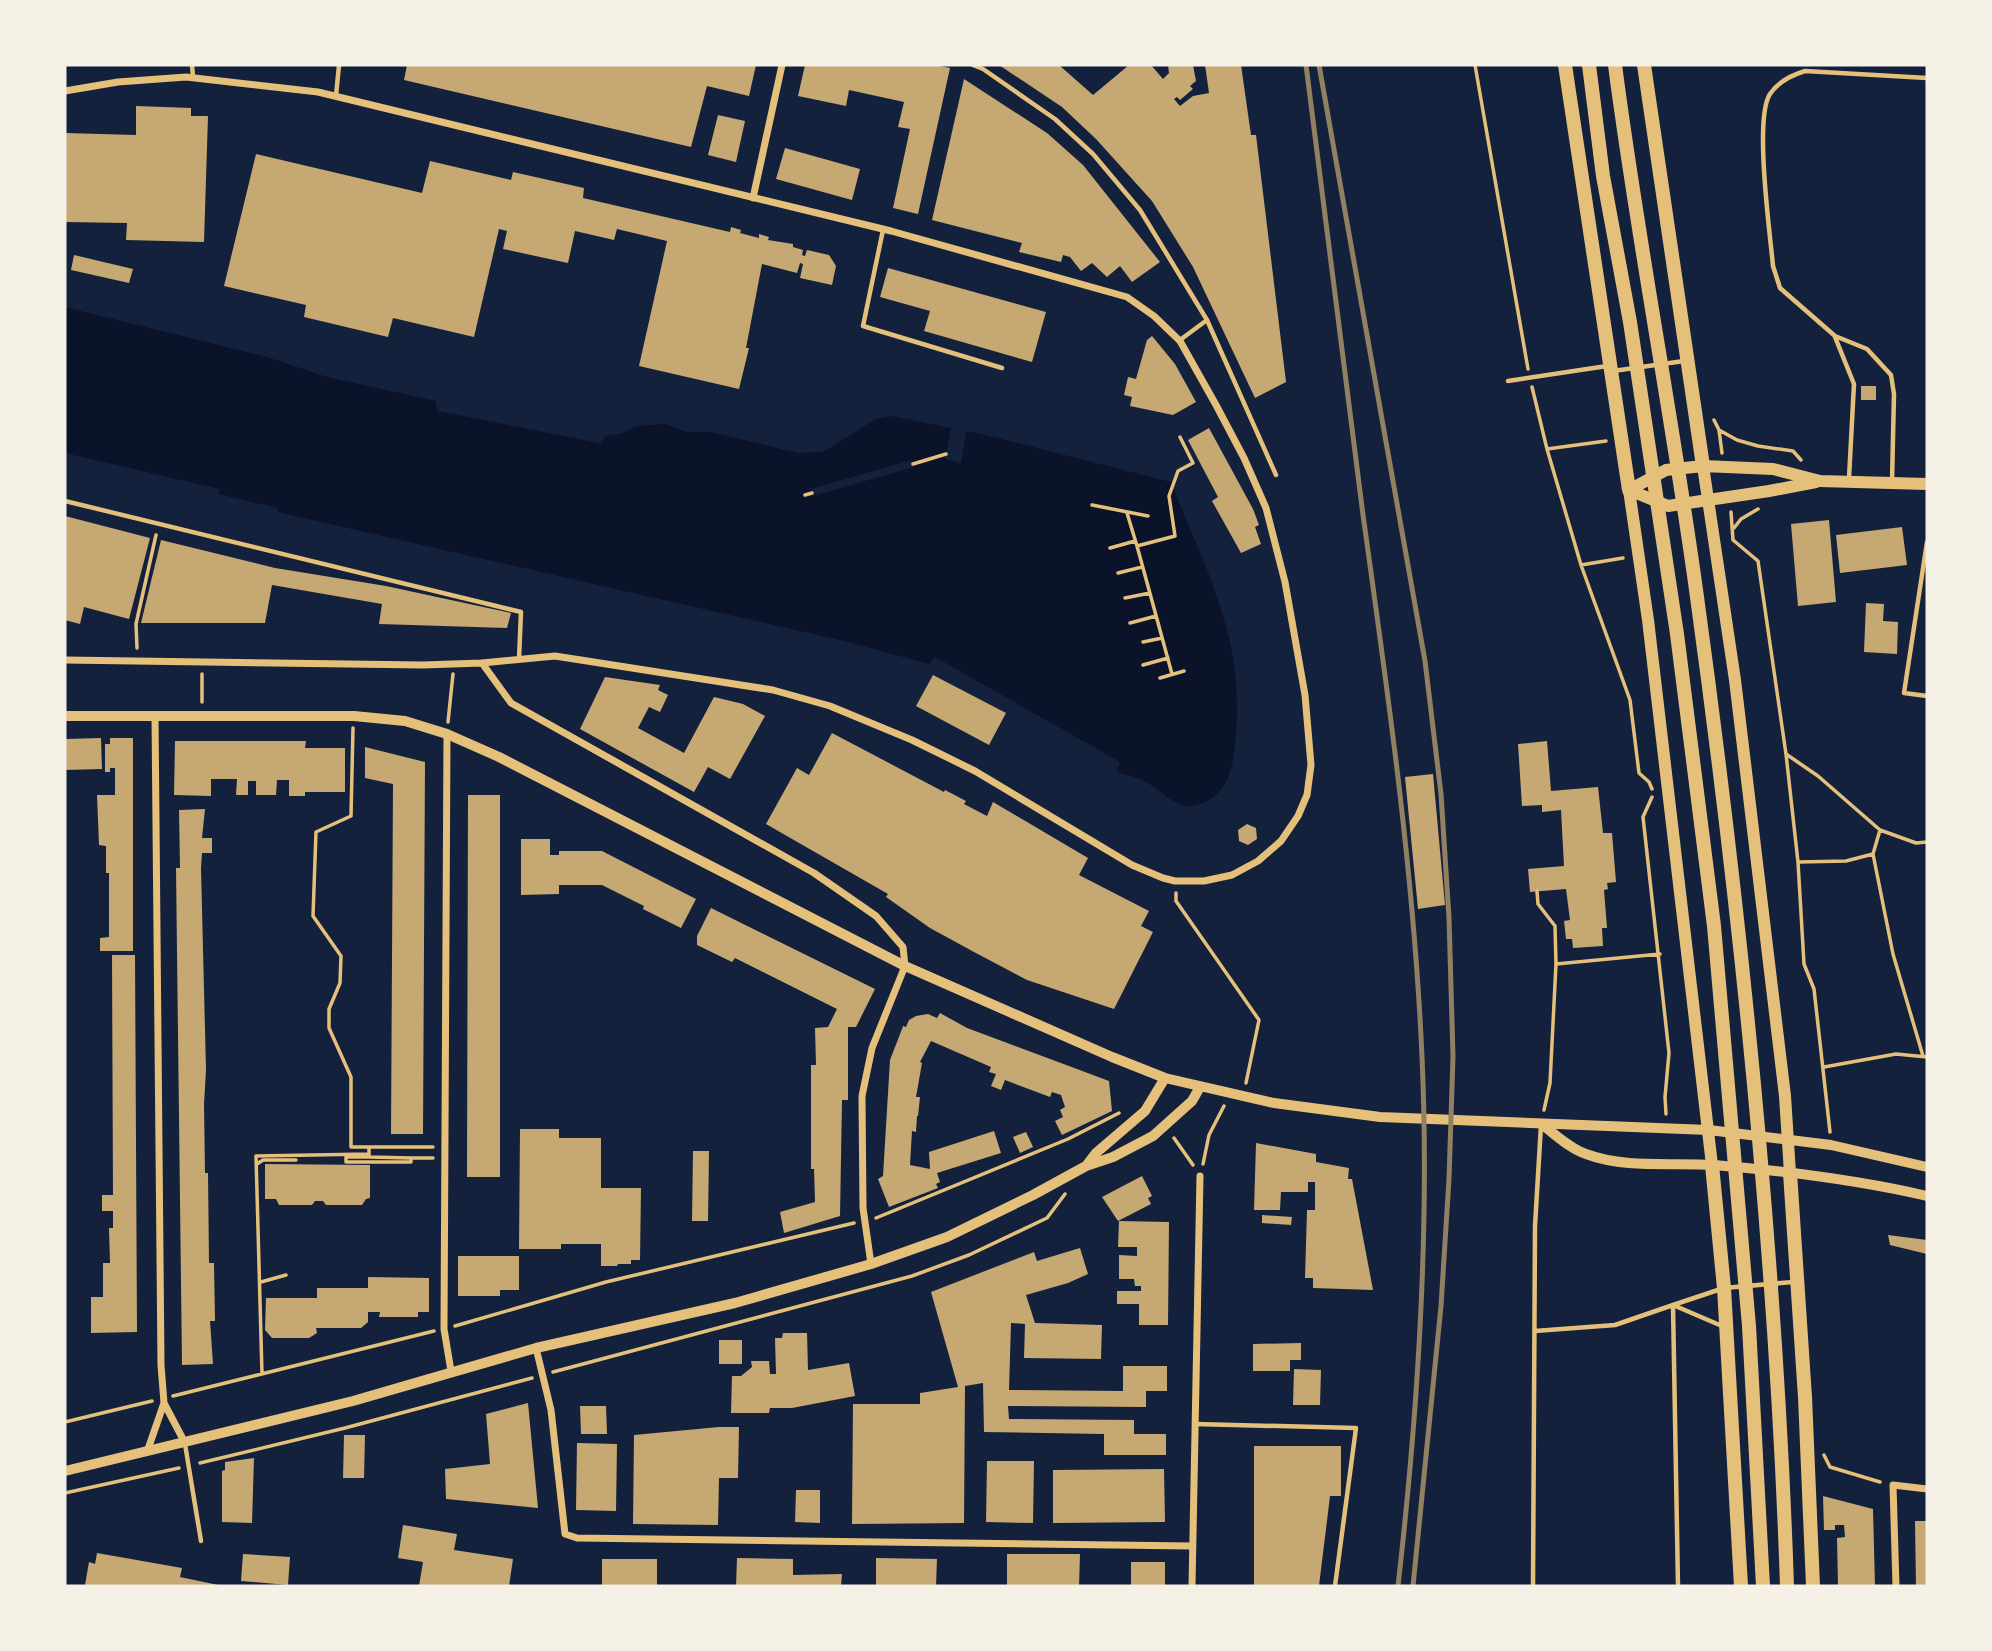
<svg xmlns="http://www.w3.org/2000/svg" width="1992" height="1651" font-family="Georgia,serif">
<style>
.water{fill:#0b132b}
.pier{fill:#14213d}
.building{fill:#c6a872}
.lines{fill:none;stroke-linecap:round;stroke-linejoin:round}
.path{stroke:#e5c07b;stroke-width:3.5}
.service{stroke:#e5c07b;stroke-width:4.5}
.minor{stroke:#e5c07b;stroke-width:7}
.tertiary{stroke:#e5c07b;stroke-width:10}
.secondary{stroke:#e5c07b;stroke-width:12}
.trunk{stroke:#e5c07b;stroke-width:14}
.rail{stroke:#918062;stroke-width:5}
</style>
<rect width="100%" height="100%" fill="#14213d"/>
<path class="water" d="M65,307L267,357L327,377L436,401L437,411L600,443L606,436L621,434L636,426L665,424L687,432H711L798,453L823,452L876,419L892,416L990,436L1171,482C1193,539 1223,597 1233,657C1238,687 1238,717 1235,747C1232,775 1223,801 1192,806C1177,809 1159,789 1146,782C1137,777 1126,775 1116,772L1120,762L935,657L929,664L844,641L277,512V508L218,494L219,489L65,453Z"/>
<path class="pier" d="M952,424L967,428L961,463L945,459Z
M912,460L914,467L813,496L811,489Z"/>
<path class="building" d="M407,65H756L749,96L707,86L691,147L404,80Z
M805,65H934L950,68L918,214L893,208L910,129L898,127L904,102L849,90L846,106L798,96Z
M999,65H1059L1093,95L1129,65H1151L1163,79L1169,73L1168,65H1193L1196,81L1190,86L1193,89L1180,100L1177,97L1174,99L1180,106L1193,96L1209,93L1205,65H1241L1251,135H1256L1286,382L1255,398L1193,267L1152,201L1096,139L1062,107Z
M964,79L1047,133L1083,165L1160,262L1132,282L1120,266L1107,277L1092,263L1081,271L1070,257L1063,255L1061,262L1019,252L1022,243L932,220Z
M136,106L191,108V116H208L204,242L126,240L127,223L65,222V133L136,135Z
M718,115L745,121L736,162L708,155Z
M785,148L860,169L852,200L776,179Z
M256,154L422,193L430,161L511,180L513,172L584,188L583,198L730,232L731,227L741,230L740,233L759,238V234L769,237L768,240L793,244V247L803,250L802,255L805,256L807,250L829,255L836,266L832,285L800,278L803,264L800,263L797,273L762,264L746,348H749L739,389L639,366L667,241L617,229L614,240L575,231L568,263L503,249L507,231L499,229L474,337L393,318L388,337L304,317L306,305L224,286Z
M74,255L133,269L129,283L71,270Z
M888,268L1046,312L1032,362L924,331L930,311L880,297Z
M1152,336L1175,364L1196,402L1173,415L1130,406L1132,397L1124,395L1128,377L1136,379L1147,340Z
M1861,386H1876V400H1861Z
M1209,428L1253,509L1259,525L1255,527L1261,544L1241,553L1212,501L1218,497L1188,440Z
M65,516L150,538L129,619L84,607L80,624L65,620Z
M1829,520L1836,602L1798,606L1791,524Z
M1902,527L1907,565L1840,573L1836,535Z
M161,540L275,568L386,586L511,613L507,628L379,624L382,604L272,585L265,623H141Z
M1866,603L1884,604L1883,621L1898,622L1897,654L1864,652Z
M933,675L1006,713L989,745L916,706Z
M605,677L660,685L658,690L668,695L660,712L649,707L638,728L684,753L714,697L743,704L765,716L730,779L708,767L694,792L580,729Z
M832,733L944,792L945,790L966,801L964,804L987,816L993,802L1088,858L1079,875L1149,911L1141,926L1153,932L1114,1009L1027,980L974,952L930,928L886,897L888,894L766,824L797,768L809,775Z
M101,738L102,769L65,770V739Z
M110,738H133V951H100V938L109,937V873H106V846L99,845L97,795H115V768H110V772H105V744H110Z
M175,741H306L305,748H345V792H305V796H289V780H277L276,795H256V781H248V795H236L237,779H211V796L174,795Z
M1547,741L1551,791L1598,787L1603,833H1612L1616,882L1607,883L1608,889L1604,890L1607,928H1602L1603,946L1573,948L1572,939H1566L1564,921L1570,920L1566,889L1530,892L1528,869L1564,866L1561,810L1542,812V805L1522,806L1518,744Z
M365,747L425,762L423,1134H391L393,784L365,778Z
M1433,774L1445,905L1418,909L1405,777Z
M468,795H500V1177H467Z
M205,809L202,838H212V853H202L201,868L206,1070L204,1104L205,1173H208L209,1263H214L215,1321H210L213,1364L182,1365L176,868H180L179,810Z
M1247,824L1256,828L1257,839L1248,845L1239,841L1238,830Z
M521,839H550V855H559V851H602L696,899L681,928L643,909L644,906L602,885H559V894L521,895Z
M711,908L875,989L856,1027H848V1100H842L840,1216L784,1233L780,1212L815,1202L814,1169H811V1065H816L815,1028L828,1027L837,1009L735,958L732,962L697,945V936Z
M112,955H135L137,1332L91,1333V1297H103V1263H110L109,1228H113V1211H102V1195H113Z
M940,1013L967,1028L1109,1081L1112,1111L1062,1135L1055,1121L1063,1117L1060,1110L1065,1107L1061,1095L1052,1092L1050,1097L1005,1080L1001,1090L991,1086L996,1074L989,1072L991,1067L931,1041L920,1062L922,1063L916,1097H920L918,1116H917L916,1132L912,1131L910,1165L930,1169L929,1152L994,1131L1001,1153L937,1173L940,1182L936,1184L938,1188L889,1207L878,1179L883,1176L890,1060L902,1029L903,1026L906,1027L909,1020L916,1016L928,1014L937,1018Z
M520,1129H559V1138H601V1188H641L640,1260H631V1264H618L617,1266H601V1244H561V1249H519Z
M1026,1132L1033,1147L1020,1153L1013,1137Z
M1256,1143L1316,1154V1162L1349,1168L1348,1179H1352L1373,1290L1313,1288V1278H1305L1307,1210H1315V1182H1308V1192H1281L1280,1210H1254Z
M693,1151H709L708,1221H692Z
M265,1164L370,1165V1198L366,1199L362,1205H326L323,1201H315L312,1205H279L276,1199H265Z
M1142,1176L1152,1196L1148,1198L1151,1204L1118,1221L1102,1197Z
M1262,1215L1292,1217L1291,1225L1262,1223Z
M1119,1221L1169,1222L1168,1325H1139V1304H1117V1291H1141V1286H1135L1134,1279H1119V1255L1137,1256V1247H1118Z
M1888,1235L1927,1240V1254L1890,1245Z
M1080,1248L1088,1274L1068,1283L1026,1295L1035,1323L1102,1325L1101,1359L1024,1358L1025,1324L1011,1323L1009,1390L1123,1391V1366H1167V1391H1146V1407L1008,1406L1009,1419L1134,1420V1434H1166V1455H1104V1434L984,1432L983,1383L965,1386L964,1523L852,1524L853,1404H920V1393L958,1387L931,1292L1034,1252L1037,1261Z
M458,1256H519V1290H500V1296H458Z
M368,1277L429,1278V1312H418V1317H379L380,1312H368V1322L361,1328H316L317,1333L309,1338H272L265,1330L266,1298H317V1288H368Z
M783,1333H807L808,1370L849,1363L855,1396L792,1408H770L769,1413H731L732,1376H741L752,1367L751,1361H769L770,1374H776L775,1338H782Z
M719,1340H742V1364H719Z
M1301,1343V1360H1290V1371H1253V1344Z
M1294,1369L1321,1370L1320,1405H1293Z
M528,1403L538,1508L446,1499L445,1469L490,1464L486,1414Z
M580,1406H606L607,1434H581Z
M719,1427H739L738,1478H719L718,1525L633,1524L634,1435Z
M344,1435H365L364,1478H343Z
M577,1443L617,1444L616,1511L576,1510Z
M1254,1446H1341V1496H1330L1319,1586H1254Z
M254,1458L252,1523L222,1522V1471L225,1470V1462Z
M987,1461H1034L1033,1523L986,1522Z
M1164,1469L1165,1522L1053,1523V1470Z
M796,1490H820V1523L795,1522Z
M1823,1496L1873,1509L1875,1586H1838L1837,1538L1845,1537L1844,1525H1835V1530H1824Z
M1915,1521H1927V1586H1916Z
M403,1525L457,1534L454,1550L513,1559L509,1586H419L423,1562L398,1558Z
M97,1553L182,1568L180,1577L223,1586L85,1585L89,1562L95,1564Z
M243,1554L290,1557L288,1585L241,1581Z
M1007,1554H1080L1079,1586H1007Z
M737,1558L793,1559V1575L842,1574L841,1586H736Z
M876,1558L937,1559L936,1586H876Z
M602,1559H657V1586H602Z
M1131,1562H1165V1586H1131Z"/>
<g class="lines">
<path class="path" d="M1475,65L1528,369
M1532,387L1547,449L1581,565L1630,700L1639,773L1649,782L1652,789
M1714,420L1719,430L1722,453
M1719,430L1737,440L1758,446L1793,451L1801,460
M1547,449L1606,441
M913,464L946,454
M805,495L812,493
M1092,505L1148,516
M1731,512L1733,540
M1127,513L1137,546
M1734,528L1741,519L1758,509
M1733,540L1758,561L1786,754L1798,862L1804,964L1814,989L1830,1132
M1110,548L1135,541
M1581,565L1623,558
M1118,573L1142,567
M1125,598L1150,593
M1130,623L1156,616
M1143,642L1162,638
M137,648L136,624L156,535
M1143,665L1168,658
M1172,674L1137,546L1175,536L1169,496L1178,471L1193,463L1180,437
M1160,678L1184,671
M202,702V674
M448,722L453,674
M353,728L351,816L316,832L313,916L341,956L340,983L329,1009V1028L351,1077V1147H433
M1786,754L1818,776L1880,830L1916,843L1927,842
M1652,797L1643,817L1669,1053L1665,1097L1666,1114
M1880,830L1873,854L1893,954L1923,1056
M1799,862L1846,861L1873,854
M1537,891L1538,904L1555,926L1556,964L1550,1083L1544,1110
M1176,893V901L1259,1020L1246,1083
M1556,964L1660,954
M1824,1067L1896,1054L1927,1057
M1174,1138L1193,1165
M369,1148V1157H346V1162H411V1158L369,1157
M411,1158H433
M257,1164L263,1160H296
M1203,1164L1209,1135L1224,1106
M876,1218L1068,1139L1119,1113
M261,1282L286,1275
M455,1326L606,1282L854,1223
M553,1372L912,1276L969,1255L1047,1218L1065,1194
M262,1374L256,1156L369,1154
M173,1396L434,1331
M65,1422L152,1401
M1824,1455L1830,1467L1880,1482
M200,1463L345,1428L532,1378
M65,1493L179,1468"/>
<path class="service" d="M192,65L193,77
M973,65L983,69L1055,119L1093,154L1140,210L1207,320L1276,475
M336,96L339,65
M883,230L863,326L1002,368
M1835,337L1854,384L1849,478
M1180,340L1207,320
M1613,371L1684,361
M1508,381L1607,366
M1892,482L1894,394L1891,375L1867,349L1835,336L1780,288L1773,266C1770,233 1754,118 1770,94C1778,82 1792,75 1805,71L1927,78
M65,501L521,612L519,659
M1927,542L1904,693L1927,696
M1535,1331L1615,1325L1673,1305L1722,1326
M1195,1424L1356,1428L1335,1586
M185,1444L201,1541
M1533,1586L1535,1226L1541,1125
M1678,1586L1673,1305L1724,1288L1793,1282"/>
<path class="minor" d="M65,91L118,82L186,77L318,92L891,231L1127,297L1154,316L1180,341L1216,405L1244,458L1266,508L1285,582L1305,695L1311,765L1307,795L1298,816L1281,841L1258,861L1232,875L1204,881H1175L1163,878L1132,865L975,771L912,740L830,706L773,690L555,656L482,663L423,665L65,660
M753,198L782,65
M482,663L511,703L814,873L876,916L903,947L905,966L872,1048L862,1096L863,1208L871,1264
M155,715L161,1365L164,1403L185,1443
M447,734L444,1329L451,1371
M536,1348L551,1410L565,1534L577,1538L1191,1546
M147,1452L164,1403
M1192,1586L1200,1176
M1896,1586L1893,1485L1927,1489"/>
<path class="tertiary" d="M65,716H354L405,721L447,734L499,757L905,966L1112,1057L1165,1078L1274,1103L1380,1117L1709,1130L1831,1145L1927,1167
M1541,1124C1555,1134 1570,1149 1586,1154C1626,1169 1672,1162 1714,1165C1785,1171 1858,1180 1927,1196
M1086,1166L1096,1153L1145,1111L1165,1078
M65,1471L353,1401L536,1348L735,1303L871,1264L947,1237L1033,1195L1086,1166L1113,1157L1153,1136L1192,1101L1200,1087"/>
<path class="secondary" d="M1703,466L1735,680L1785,1096L1790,1173
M1629,490L1648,620L1712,1165
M1629,490L1666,470L1703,466L1773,469L1820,481L1927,484
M1629,490L1668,506L1769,491L1816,482"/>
<path class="trunk" d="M1565,65L1629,490
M1589,65L1603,176L1630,322L1677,634L1714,926L1749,1326L1763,1586
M1615,65C1638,243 1673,420 1697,597C1742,925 1776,1255 1787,1586
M1644,65L1703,466
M1712,1165L1724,1288L1741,1586
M1790,1173L1805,1397L1813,1586"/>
<path class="rail" d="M1306,65C1324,215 1343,365 1363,515C1388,694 1414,875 1422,1057C1430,1233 1418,1411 1398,1586
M1319,65L1425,661L1441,794L1449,918L1453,1056L1449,1179L1441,1306L1413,1586"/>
</g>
<rect width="1992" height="1651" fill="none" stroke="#f6f1e7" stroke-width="133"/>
</svg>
